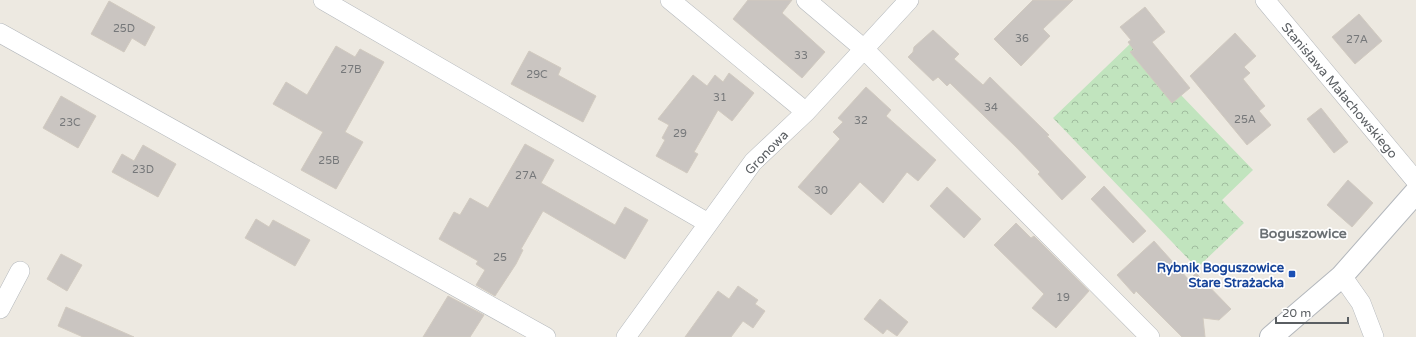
<svg xmlns="http://www.w3.org/2000/svg" width="1416" height="337" font-family="'Varela Round',sans-serif">
<style>
.park{fill:url(#park-crowns)}
.building{fill:#cac5c1;stroke:#d1cac0}
.lines{fill:none;stroke-linecap:round;stroke-linejoin:round}
.street-casing{stroke:#b4b8bc;stroke-width:20}
.secondary-casing{stroke:#b3b7bc;stroke-width:24}
.street{stroke:#fff;stroke-width:19}
.secondary{stroke:#fff;stroke-width:22}
.transit-dot{fill:#1a4fb4;stroke:#fff;stroke-width:1.5}
.labels{text-anchor:middle;stroke-width:3.5;stroke-linejoin:round;paint-order:stroke}
.number-label{font-size:11px;fill:#76787a}
.street-label{font-size:13px;fill:#5a5e62;stroke:#fff}
.transit-label{font-size:13px;font-weight:bold;fill:#164399;stroke:#fff;text-anchor:end}
.neighbourhood-label{font-size:14px;font-weight:bold;fill:#6b7074;stroke:#fff}
</style>
<defs>
<pattern id="park-crowns" width="20" height="18" patternUnits="userSpaceOnUse"><rect width="20" height="18" fill="#c1e4be"/><path d="M2 6a3 3 0 1 1 6 0M12 15a3 3 0 1 1 6 0" fill="none" stroke="#a0bc9e"/></pattern>
</defs>
<rect width="100%" height="100%" fill="#ede9e1"/>
<path class="park" d="M1131,43L1253,170L1222,200L1244,223L1197,268L1053,118Z"/>
<path class="building" d="M748,0H792L782,13L825,52L802,78L733,19Z
M1033,0H1073L1043,29L1050,36L1021,66L994,39Z
M109,1L155,27L145,46L132,38L124,52L91,34Z
M1145,7L1165,32L1152,42L1190,88L1172,103L1130,52L1134,50L1128,42L1131,40L1120,27Z
M1359,14L1382,41L1355,64L1332,37Z
M933,30L959,54L954,59L983,85L990,77L1049,135L1047,136L1086,177L1062,200L1038,174L1040,172L1015,146L950,83L947,86L938,77L933,81L908,57L913,52L914,47Z
M1235,33L1256,56L1244,67L1250,73L1243,79L1265,106L1259,111L1271,125L1247,145L1190,76Z
M336,46L355,57L360,49L384,62L345,132L363,142L336,189L301,170L323,132L273,104L286,82L307,95Z
M529,51L561,68L558,75L596,96L583,122L511,84Z
M729,73L754,93L732,121L718,110L694,152L698,154L687,173L656,156L665,140L662,138L669,125L658,119L693,75L707,86L715,75L723,82Z
M866,87L891,110L886,116L936,160L918,181L907,172L883,203L860,182L831,215L798,187L840,139L833,132L843,122L838,118Z
M61,96L96,116L78,148L43,128Z
M1321,108L1348,142L1334,153L1307,119Z
M525,144L554,160L541,183L615,225L625,207L648,220L625,259L543,211L521,249L523,250L516,264L495,296L476,285L485,270L476,264L478,261L439,239L454,212L460,215L470,198L488,208Z
M143,145L176,164L158,197L112,172L122,154L134,161Z
M1348,180L1373,203L1352,227L1327,205Z
M1104,186L1146,231L1133,243L1091,199Z
M947,187L981,219L964,238L930,206Z
M256,219L269,227L273,220L310,240L295,266L245,238Z
M1016,223L1031,238L1034,236L1089,291L1056,328L1032,308L1044,294L994,245Z
M1154,241L1189,280L1196,273L1231,309L1219,320L1203,318L1205,337H1182L1136,291L1134,294L1117,275Z
M61,254L82,265L67,291L47,279Z
M738,286L758,300L755,304L765,311L753,328L743,321L731,337H685L718,291L729,299Z
M448,296L484,315L470,337H423Z
M880,299L908,322L897,336L887,329L883,334L864,319Z
M66,307L134,337H83L58,326Z"/>
<g class="lines">
<g class="street-casing">
<path id="street" d="M323,0L708,223
M670,0L806,112
M806,0L864,49L1150,337
M1265,0L1416,181
M0,33L546,337
M1342,276L1361,303L1374,337
M0,309L20,271
M626,337L753,162L806,112L909,0"/>
</g>
<g class="secondary-casing">
<path id="secondary" d="M1271,337L1342,276L1416,192"/>
</g>
<use href="#street" class="street"/>
<use href="#secondary" class="secondary"/>
</g>
<rect class="transit-dot" x="1288" y="270" width="8" height="8" rx="2"/>
<g class="labels">
<g class="number-label">
<text x="124" y="32">25D</text>
<text x="1022" y="42">36</text>
<text x="1357" y="43">27A</text>
<text x="801" y="59">33</text>
<text x="351" y="73">27B</text>
<text x="537" y="78">29C</text>
<text x="720" y="101">31</text>
<text x="991" y="111">34</text>
<text x="1245" y="123">25A</text>
<text x="861" y="124">32</text>
<text x="70" y="126">23C</text>
<text x="680" y="137">29</text>
<text x="329" y="164">25B</text>
<text x="143" y="173">23D</text>
<text x="526" y="179">27A</text>
<text x="821" y="194">30</text>
<text x="500" y="261">25</text>
<text x="1063" y="301">19</text>
</g>
<g class="street-label">
<text transform="translate(1340 90) rotate(50)" y="5">Stanisława Małachowskiego</text>
<text transform="translate(766 152) rotate(-46)" y="5">Gronowa</text>
</g>
<g class="transit-label">
<text x="1284" y="272">Rybnik Boguszowice<tspan x="1284" dy="15">Stare Strażacka</tspan></text>
</g>
<g class="neighbourhood-label">
<text x="1303" y="238">Boguszowice</text>
</g>
</g>
<path d="M1276 317v6h72v-6" fill="none" stroke="#5a5e62" stroke-width="2"/>
<text x="1282" y="317" font-size="12" fill="#5a5e62" stroke="#ffffff" stroke-width="3" paint-order="stroke">20 m</text>
</svg>
